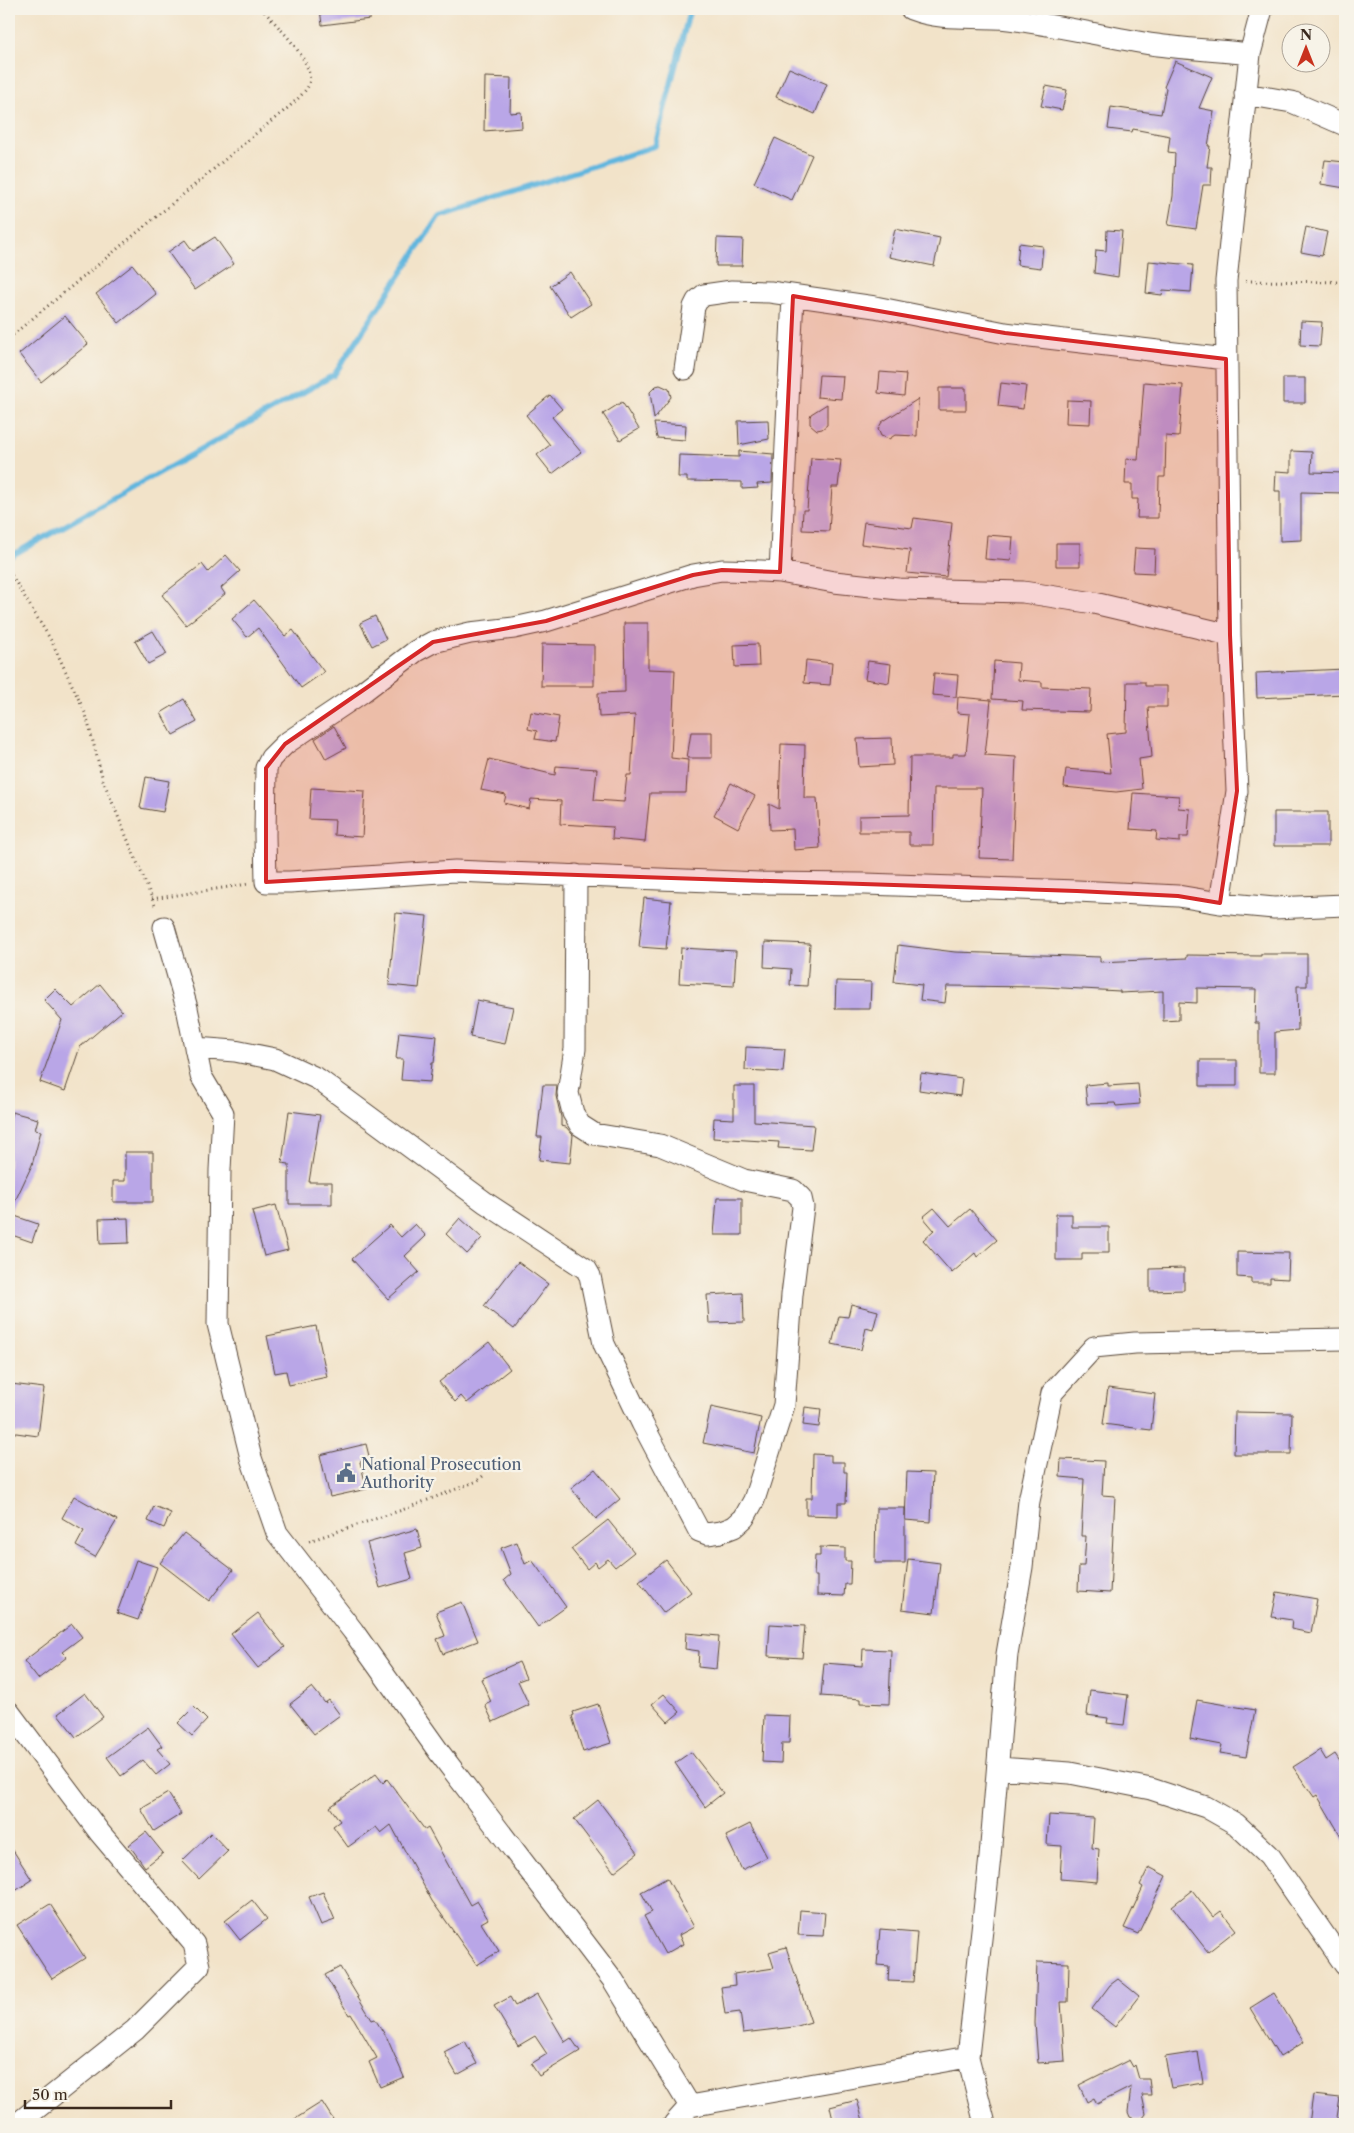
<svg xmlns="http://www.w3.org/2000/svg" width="1354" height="2133" font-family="'Libre Caslon Text',serif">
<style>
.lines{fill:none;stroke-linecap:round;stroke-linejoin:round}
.stream{stroke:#61b6de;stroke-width:5.5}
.building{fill:#b9a6e7}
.street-casing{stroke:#564638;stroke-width:23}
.path{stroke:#564638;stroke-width:3;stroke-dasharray:1 4;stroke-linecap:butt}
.street{stroke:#fff;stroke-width:21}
.marked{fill:#d62828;fill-opacity:0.2;stroke:#d62828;stroke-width:4;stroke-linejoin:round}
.labels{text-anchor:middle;stroke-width:4.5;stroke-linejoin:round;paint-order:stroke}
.service-label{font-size:16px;fill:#4e5e75;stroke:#f7f3e8;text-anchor:start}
</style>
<rect width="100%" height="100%" fill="#f7f3e8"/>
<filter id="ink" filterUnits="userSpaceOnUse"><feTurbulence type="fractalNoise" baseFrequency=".02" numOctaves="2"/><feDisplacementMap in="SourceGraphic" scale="10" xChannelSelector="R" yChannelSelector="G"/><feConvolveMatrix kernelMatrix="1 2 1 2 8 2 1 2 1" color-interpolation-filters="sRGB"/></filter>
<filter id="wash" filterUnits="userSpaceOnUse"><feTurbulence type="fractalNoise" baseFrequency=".0096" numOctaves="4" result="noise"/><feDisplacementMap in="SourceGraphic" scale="20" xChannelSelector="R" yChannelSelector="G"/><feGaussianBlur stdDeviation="1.12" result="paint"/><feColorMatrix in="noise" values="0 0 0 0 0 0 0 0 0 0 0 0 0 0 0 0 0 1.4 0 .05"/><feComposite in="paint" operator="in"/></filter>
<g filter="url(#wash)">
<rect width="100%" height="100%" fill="#f2e3c9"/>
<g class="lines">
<path class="stream" d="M9,557L334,375L439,216L655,146L690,9"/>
</g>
<g id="blocks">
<path class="building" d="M320,9H370V19L322,25Z
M1175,61L1212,77L1199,108L1214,111L1208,146H1210L1207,167H1212L1211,185H1203L1196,229L1168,225L1173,196L1175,153L1168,152L1170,136L1133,129L1132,132L1108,129L1111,107L1161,114L1166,88L1164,87Z
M789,68L827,84L815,114L776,97Z
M485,77L511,78L510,113L521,112L522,128L484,131Z
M1046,86L1067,90L1062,110L1041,106Z
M775,138L812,155L792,200L754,183Z
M1325,160L1345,162V188L1321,184Z
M1306,227L1327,232L1322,256L1301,252Z
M895,229L940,238L934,266L889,257Z
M1107,230L1122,231L1118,277L1094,273L1096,250L1106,251Z
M215,237L234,264L195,290L168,252L185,240L193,251Z
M717,238L743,239L742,266H716Z
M1019,243L1043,246L1041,268L1017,265Z
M1149,261L1193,265L1191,292L1163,290L1162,295L1146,293Z
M133,265L156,294L119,323L96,294Z
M570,272L591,304L571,317L550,286Z
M65,316L88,344L41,382L19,354Z
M1301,321L1322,322L1320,346L1300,345Z
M880,372L906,374L904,396L878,393Z
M819,375L843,376L841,399L817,397Z
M1283,378H1305V403H1283Z
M1144,382L1183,385L1179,437L1166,436L1165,477H1159L1158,518H1137L1138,499H1132V484H1125L1126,459L1138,460Z
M1001,383L1026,386L1023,409L998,406Z
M660,385L669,389L671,397L654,419L650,392L656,386Z
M939,388H966V410H939Z
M550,395L562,409L552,417L581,452L552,474L537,455L550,445L526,415Z
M918,399L917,436L895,435L889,439L881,436L878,429L882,422Z
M1067,400L1091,401L1090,424L1066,423Z
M622,402L639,429L620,440L603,414Z
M827,404V425L822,429L817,430L810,424V417L811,414Z
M768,420L769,439L739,445L738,421Z
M654,423L686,425L685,440L657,438Z
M739,451L773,454L772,483L757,484L758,488L742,489V482L687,481V477H678L679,455L739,457Z
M1291,451L1312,452L1311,472L1345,473V493L1301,492V540L1280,541V491H1275L1276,471L1291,472Z
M811,458L841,460L838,487H832L829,531L802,530L803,510H807Z
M914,518L952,523L946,577L907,573L910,550L861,544L864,522L912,528Z
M987,535L1013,537L1011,561L985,559Z
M1056,543H1080V566H1056Z
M1135,548L1155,549L1154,573L1133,572Z
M226,555L240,571L221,588L225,594L186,625L162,595L202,564L208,572Z
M254,600L285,636L293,630L324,672L301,688L258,628L247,637L232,619Z
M375,616L386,639L372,646L360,623Z
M624,623H648V669L675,670L671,758L688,760L686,793H650L645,842L612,839L613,827L560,824L561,801L531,799L529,809L504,803L506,795L481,790L489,759L555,775L556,766L597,769L594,800L624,802L627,775H631L635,715L599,717L598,693L625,692Z
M153,631L167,654L148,664L135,641Z
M542,644L594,645V686H541Z
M758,644L759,666L735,667L734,645Z
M806,660L832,663L830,685L804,683Z
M868,661L891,664L889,683L865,679Z
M994,661L1019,663L1018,680L1042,682V687L1091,689L1090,712L1022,710L1023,701L992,699Z
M1345,669V694L1257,698L1256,673Z
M934,673L958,675L956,697L932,695Z
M1127,682H1145V686H1167V707H1148L1152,757L1139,759L1142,789L1116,792L1064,787L1066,769L1111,773L1107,734L1126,732Z
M958,697L991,700L985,755L1016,757L1012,859L979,858L982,788H934L933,845H909V832H859V816L909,815L910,757H953V754H966L970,714L957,713Z
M184,699L197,722L173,735L161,713Z
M531,712L559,717L555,742L535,739L537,731L528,729Z
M334,726L346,748L326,759L315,739Z
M691,732H712V758H687Z
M892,738L893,765L859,767L857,739Z
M781,744L805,745L804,798H817L820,848L794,850L793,829L770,830L769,804L779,809Z
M146,777L169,781L163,812L140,808Z
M731,783L755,796L738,828L714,815Z
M311,788L365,791L362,837L334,835L335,820L309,819Z
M1133,793L1179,796L1178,808L1190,809L1188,837H1180V842L1156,840L1157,831L1130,829Z
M1274,812H1328V846H1274Z
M644,898L671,901L666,949L639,947Z
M396,913L427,916L419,988L389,985Z
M765,942L810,944L807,986L790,985L791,969L764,967Z
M898,945L955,952L1100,957V962L1187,958V955L1261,956V954H1307V986H1297L1298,1030L1275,1032V1073H1259V1023H1255L1256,989L1197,988V1003L1179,1002V1020L1163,1021V991L1120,993V991L1044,987L947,986L945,1003L920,1000L922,985L894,982Z
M681,948L736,951L734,986L679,983Z
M836,981L871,982L870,1009H835Z
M100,984L122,1011L80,1047L65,1091L40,1082L62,1020L44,1000L55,989L73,1007Z
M477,1000L513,1007L505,1044L470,1037Z
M399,1032L437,1036L434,1063H432L430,1082L401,1080L403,1059H396Z
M746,1047L785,1049L783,1072L745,1070Z
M1200,1060H1237V1086H1200Z
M921,1073L962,1079L960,1096L919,1090Z
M1108,1083V1086L1138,1084L1140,1104L1116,1106L1115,1103L1087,1104L1085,1085Z
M543,1085H557L556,1096L561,1117V1126L566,1127L573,1135L570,1163L539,1160L542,1137H537Z
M734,1086H754V1121L814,1125L811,1150L778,1148L779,1142L713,1138L714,1118L734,1119Z
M289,1111L320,1115L309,1182H332V1204H289V1164L282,1163Z
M12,1112L38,1119L35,1130L41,1131L32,1165L9,1214L38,1224L32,1242L9,1234V1122Z
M125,1152H153V1202H113V1181H125Z
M717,1198H742V1235H714Z
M276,1205L288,1250L264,1256L252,1211Z
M934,1208L950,1226L970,1209L997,1240L977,1257L975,1253L952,1273L923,1240L934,1230L923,1217Z
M1056,1214H1072V1227H1109V1253H1082V1260H1056Z
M128,1218L129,1243L100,1244L99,1219Z
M460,1218L482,1238L467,1254L446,1234Z
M415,1224L426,1236L405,1256L419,1272L388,1299L352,1259L390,1225L401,1237Z
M1237,1252L1289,1253L1288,1279L1270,1278V1283H1251V1278L1237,1277Z
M518,1262L548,1284L514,1329L484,1306Z
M1184,1268V1290L1150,1291V1269Z
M743,1293L744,1322L709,1323L707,1295Z
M851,1304L878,1311L873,1330L866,1328L861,1350L832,1344L839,1316L848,1317Z
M316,1326L327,1377L289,1385L286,1371L275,1373L267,1336Z
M489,1342L510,1369L467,1403L461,1396L455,1402L439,1382Z
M11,1384L44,1388L38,1436L9,1432V1403Z
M1108,1388L1155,1394L1151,1430L1103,1424Z
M711,1407L761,1418L754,1453L703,1443Z
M805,1407L821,1409L819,1427L803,1425Z
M1235,1412L1292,1413L1291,1454H1234Z
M366,1444L370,1460L360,1462L367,1489L330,1497L320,1455Z
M813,1454L831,1455V1462H844V1472H847L846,1503H838V1516L806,1515V1498H812Z
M1061,1459L1104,1461L1102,1495L1115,1496L1110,1593L1078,1591L1079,1566H1084L1086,1536H1081L1084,1479L1060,1477Z
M595,1469L620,1499L596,1519L571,1488Z
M907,1472L933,1473L931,1522L905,1520Z
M74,1496L117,1520L95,1557L76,1546L84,1531L62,1518Z
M154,1506L171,1513L164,1528L148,1521Z
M876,1508H905V1563H875Z
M608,1520L634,1552L615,1567L608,1559L598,1567L595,1562L587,1569L571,1549Z
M417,1529L422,1548L405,1553L412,1579L380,1588L367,1543Z
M184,1533L233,1570L209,1601L160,1563Z
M517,1542L525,1564L532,1560L566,1607L538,1627L504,1580L511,1574L501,1548Z
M820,1547L845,1548V1561H851L850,1584H845L844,1596L817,1595V1576H814L815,1556H820Z
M908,1559L940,1563L934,1613L902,1609Z
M136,1560L157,1567L138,1620L117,1613Z
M666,1560L691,1592L664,1613L639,1581Z
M1277,1592L1317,1599L1311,1633L1291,1629L1292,1620L1272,1617Z
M462,1602L478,1641L443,1654L437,1639L445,1636L436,1612Z
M258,1613L285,1647L258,1668L231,1634Z
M72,1624L82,1637L62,1652L67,1657L38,1679L24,1661Z
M770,1624L805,1626L802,1658L768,1656Z
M686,1633L719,1636L716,1669L698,1667L699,1651L685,1649Z
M863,1649L891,1650L889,1704L861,1703V1699L821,1696L824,1663L862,1666Z
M519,1662L526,1678L518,1681L529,1705L493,1722L485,1705L491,1702L481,1679Z
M312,1687L325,1703L329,1700L340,1715L314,1734L290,1704Z
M1090,1690L1128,1695L1124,1725L1107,1723L1108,1718L1087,1715Z
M85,1693L103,1717L76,1737L58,1714Z
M664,1694L680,1712L668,1722L652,1704Z
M1197,1700L1255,1710L1246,1757L1220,1753L1222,1745L1190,1739Z
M598,1704L611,1743L583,1752L572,1716L574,1715L573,1712Z
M194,1707L207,1720L192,1736L178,1723Z
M764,1715L790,1716L789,1743H782L781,1763L762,1762Z
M148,1727L162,1746L157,1749L170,1764L156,1775L143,1760L121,1776L107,1757Z
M1320,1750L1326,1760L1335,1754L1345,1769V1843L1317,1795L1314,1797L1293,1767Z
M691,1752L723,1793L705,1807L675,1763Z
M376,1774L383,1783L387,1779L425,1830L428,1828L470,1905L477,1901L488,1919L481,1923L499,1951L477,1965L432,1901L391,1825L381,1833L376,1827L348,1847L333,1826L340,1821L330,1807Z
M168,1793L181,1814L154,1831L141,1809Z
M598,1800L638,1853L614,1872L574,1819Z
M1049,1815L1094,1818L1092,1848L1099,1849L1097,1882L1060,1879L1062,1846L1047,1845Z
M750,1824L767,1857L742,1870L726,1836Z
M146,1832L163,1853L145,1867L129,1845Z
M211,1833L228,1851L199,1879L182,1861Z
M9,1844L32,1880L9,1895Z
M1149,1867L1166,1876L1138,1934L1124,1928L1143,1887L1140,1885Z
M667,1878L694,1927L679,1935L683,1944L665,1954L644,1916L652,1912L641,1892Z
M1192,1890L1213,1917L1221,1911L1236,1930L1208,1952L1172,1906Z
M323,1892L335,1920L321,1925L309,1897Z
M252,1900L267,1919L240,1940L225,1921Z
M50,1904L85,1958L52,1979L17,1925Z
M800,1910L825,1912L823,1936L798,1935Z
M880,1929L917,1932L913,1982L888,1981L889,1966L877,1965Z
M786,1947L811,2022L794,2027L743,2033L740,2012L725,2014L721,1987L735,1985L734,1974L774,1968L769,1952Z
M1037,1962L1069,1963L1068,2002H1061L1065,2061L1038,2063L1035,2023Z
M340,1967L372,2020L375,2019L387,2038L404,2077L380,2087L369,2062L377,2058L351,2014L349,2015L325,1975Z
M1118,1979L1139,1996L1115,2027L1092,2009L1110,1985Z
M1274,1993L1304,2042L1280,2057L1250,2008Z
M537,1994L565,2042L571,2038L580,2051L539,2076L531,2064L547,2054L535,2036L518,2046L494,2006L510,1997L515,2006Z
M465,2041L477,2064L457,2075L444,2052Z
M1198,2052L1203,2083L1171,2088L1165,2057Z
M1129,2060L1133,2067L1135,2065L1139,2079H1149L1151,2095H1142L1146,2114L1143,2118L1137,2120L1130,2117L1128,2112L1131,2087L1097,2104L1094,2098L1087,2102L1079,2085Z
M1313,2095L1340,2098L1336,2124H1309Z
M857,2100L864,2124H834L830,2107Z
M322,2102L336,2124H287Z"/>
</g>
</g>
<g filter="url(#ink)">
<use href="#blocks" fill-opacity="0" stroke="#564638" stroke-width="1"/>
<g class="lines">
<g class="street-casing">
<path id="street" d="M911,9C945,22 974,15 1009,19C1054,25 1099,35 1144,43C1179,49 1215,50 1250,54
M1245,94L1292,102L1345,125
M685,369L694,307L697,301L704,295L732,291L770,292L875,307L1005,333L1226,359
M780,572L793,296
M1230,635L1094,603L1023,592L899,589L834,582L780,572L761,571L722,570L693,575L546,621L514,628L470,633L433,642L416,651L361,693L285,744L271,758L266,768L265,835L266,882H290L455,871L760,883L865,884L1077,891L1178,896L1220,903L1274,908L1345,905
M1220,903L1237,791L1230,635L1226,281L1250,54L1262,9
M164,927L187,1008L201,1076L223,1113L220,1170L218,1324L251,1458L277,1533L353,1631L439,1752L613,1980L690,2106L674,2124
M195,1048L235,1051L275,1059L318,1079L486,1203L586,1269L590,1276L604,1344L642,1423L699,1531L707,1534L721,1532L734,1527L744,1518L754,1500L761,1478L784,1405L792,1295L803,1207L801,1198L793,1190L744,1180L660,1145L594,1134L580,1125L573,1113L568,1093L575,1049L576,875
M9,1712L100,1833L194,1944L199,1966L135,2030L17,2124
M998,1768L1070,1773L1151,1789L1206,1807L1236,1824L1269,1855L1345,1965
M690,2106L968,2057
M985,2124L968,2057L990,1857L1007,1654L1022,1567L1029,1501L1052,1393L1094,1347L1135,1343L1345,1339"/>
</g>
<path class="path" d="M1246,281L1345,282
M9,338C91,270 173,204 254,135C266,125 305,97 309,84C315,61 276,25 262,9
M9,571L52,642L86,715L103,780L156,908
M152,899L248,884
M309,1541L402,1510L477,1481L483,1476"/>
<use href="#street" class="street"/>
</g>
</g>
<path class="marked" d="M793,296L1005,333L1226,359L1230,635L1237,791L1220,903L1178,896L1077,891L455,871L266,882V768L285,744L433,642L546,621L693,575L722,570L780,572Z"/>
<defs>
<g id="civic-bare" transform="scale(1.5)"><path d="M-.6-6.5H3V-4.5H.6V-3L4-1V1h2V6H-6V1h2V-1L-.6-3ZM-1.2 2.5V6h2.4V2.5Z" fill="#5c6f8a" stroke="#f7f3e8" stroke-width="2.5" paint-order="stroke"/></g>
</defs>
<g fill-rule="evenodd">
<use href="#civic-bare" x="346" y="1473"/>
</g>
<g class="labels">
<g class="service-label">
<text x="361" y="1470">National Prosecution<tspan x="361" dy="18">Authority</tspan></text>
</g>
</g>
<rect width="1354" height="2133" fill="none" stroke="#f7f3e8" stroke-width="30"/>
<g transform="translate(1306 48)"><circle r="24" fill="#f7f3e8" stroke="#aca397"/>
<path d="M0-4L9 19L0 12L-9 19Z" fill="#c8321e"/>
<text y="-8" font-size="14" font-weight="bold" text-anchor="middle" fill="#3b2a1e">N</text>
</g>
<path d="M25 2100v8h146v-8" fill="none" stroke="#3b2a1e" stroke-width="2.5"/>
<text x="32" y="2100" font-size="15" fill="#3b2a1e" stroke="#f7f3e8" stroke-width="4" paint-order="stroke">50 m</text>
</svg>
